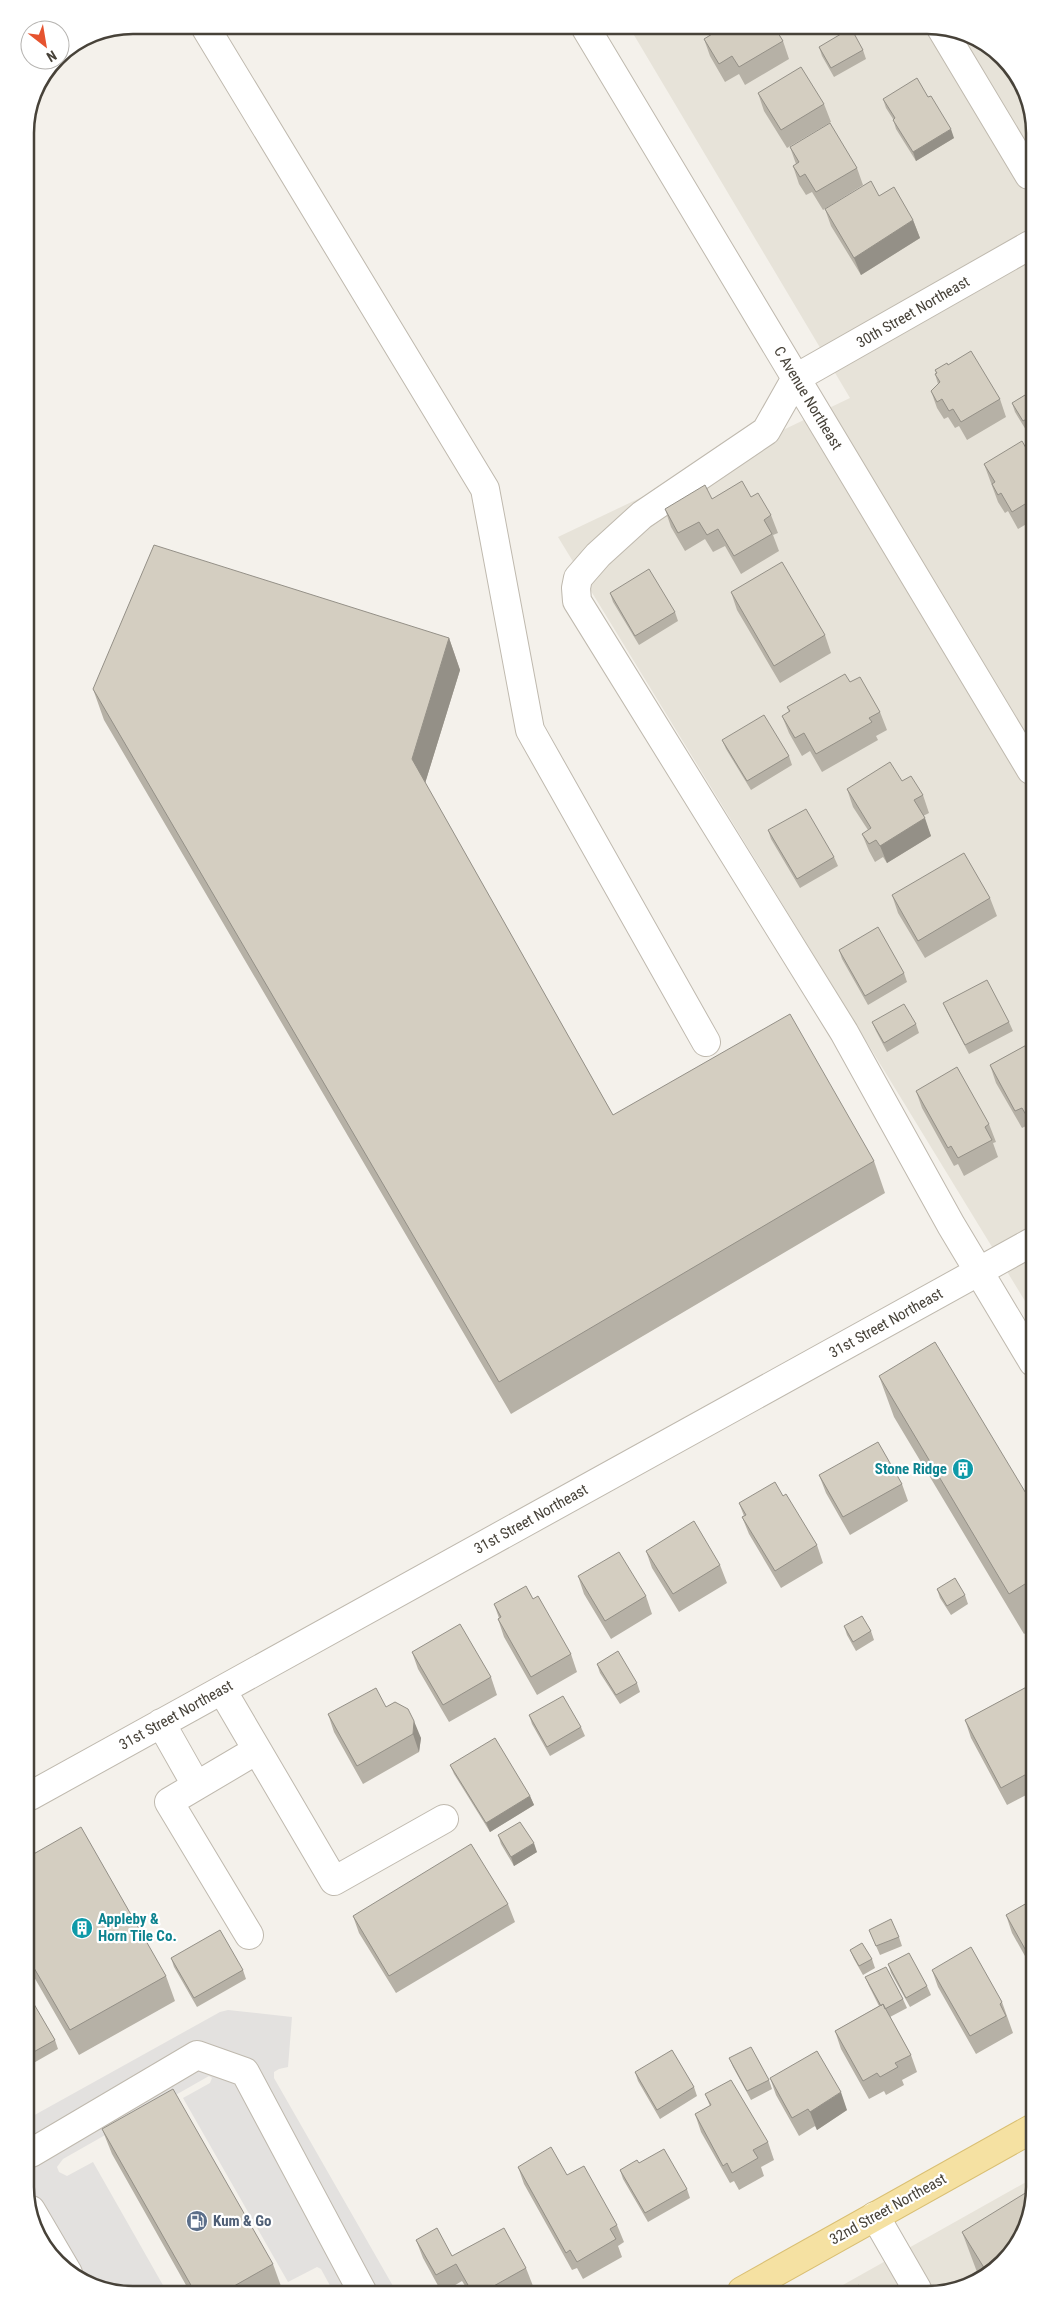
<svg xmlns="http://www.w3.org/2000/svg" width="1060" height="2320" font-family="'Roboto Condensed',sans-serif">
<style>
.residential{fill:#e7e3d9}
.parking{fill:#e3e1df}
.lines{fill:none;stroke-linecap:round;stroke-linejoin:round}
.minor-casing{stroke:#bfb9ae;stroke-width:30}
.major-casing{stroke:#d9bf73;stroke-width:30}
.minor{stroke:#fff;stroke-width:28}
.major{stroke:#f5e1a2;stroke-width:28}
.wall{fill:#b6b1a6}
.shaded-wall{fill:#949087}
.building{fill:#d4cec1;stroke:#949087}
.labels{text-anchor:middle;stroke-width:4.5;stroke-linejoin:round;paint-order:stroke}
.street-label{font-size:15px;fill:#474239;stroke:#fff}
.culture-label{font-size:15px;font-weight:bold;fill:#0d838f;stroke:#fff;text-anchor:end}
.service-label{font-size:15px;font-weight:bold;fill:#4e5e75;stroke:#fff;text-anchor:start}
.rim{fill:none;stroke:#474239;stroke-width:2.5}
</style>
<rect width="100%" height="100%" fill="#f4f1eb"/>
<path class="residential" d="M628,25H934L993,47L1029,98L1033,1314L558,537L850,398Z
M1035,2177V2187L1017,2247L962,2289L834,2290Z"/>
<path class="parking" d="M228,2010L292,2017L288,2067L279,2069L274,2072V2078L397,2293H334L321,2269L317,2267L288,2282L183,2098L210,2083L212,2078L209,2076L63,2159L57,2167L59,2172L67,2176L93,2162L168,2294L126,2295L67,2273L31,2222V2117L220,2012Z"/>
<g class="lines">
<g class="minor-casing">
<path id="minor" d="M204,25L485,489L530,730L706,1042
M584,25L1031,770
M941,28L1029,175
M1030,245L796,378L766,431L642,515L598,555L578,578L576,588L577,601L844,1032L951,1225L1033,1362
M222,1690L334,1881L444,1819
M161,1723L196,1785
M30,1796L1032,1242
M249,1935L169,1802L257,1750
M31,2153L197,2055L245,2072L363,2293
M31,2210L68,2273
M875,2216L917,2289"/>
</g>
<g class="major-casing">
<path id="major" d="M742,2291L1035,2127"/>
</g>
<use href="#minor" class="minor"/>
<use href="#major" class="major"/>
</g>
<path class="wall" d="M712,25H773L783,41L789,59L745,85L739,74L725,82L710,56L704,39L715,32Z
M829,25H853L835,35Z
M819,47L863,50L866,59L834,77L822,56Z
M1012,74L1029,98V116L1019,99L1016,90L1018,89L1015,83Z
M758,93L824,104L831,122L787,148L764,111Z
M883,99L954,138L916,161L896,129L893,119L886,108Z
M790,147L857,168L863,185L823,210L812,192L806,195L799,184L793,166L796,164Z
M879,196L913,220L920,238L861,275L831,226L825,209Z
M948,365L1000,399L1006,417L967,440L959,426L955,428L948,417L944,419L937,408L931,391L938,384L935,374L936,373L935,370Z
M1030,392V428L1026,430L1015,412L1012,403Z
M1030,455V522L1018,529L1008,511L1005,513L998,502L984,464Z
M751,497L771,515L778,533L773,535L779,551L741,574L725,546L713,552L705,539L685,551L671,527L665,509L712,499Z
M731,592L825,635L831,653L780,683L737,610Z
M610,593L675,612L678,621L639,645L613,602Z
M449,638L460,670L425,783L613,1115L874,1161L885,1193L511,1414L104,720L93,689Z
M850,682L880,712L887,730L876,736L878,740L822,772L810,751L802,756L789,733L782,716L789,712L787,707Z
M722,740L789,756L792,765L751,790L726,749Z
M902,781L923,795L929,813L923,816L931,836L887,863L883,857L875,862L869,851L862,834L868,830L853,807L847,789Z
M768,830L834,857L838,866L800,888L771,839Z
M892,895L990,898L997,916L925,958L898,913Z
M839,950L904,973L907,982L868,1005L842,959Z
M943,1003L1009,1022L1013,1031L969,1054L947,1012Z
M872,1022L916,1024L919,1033L887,1052L876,1031Z
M1032,1042V1132L1028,1125L1022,1128L996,1083L990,1065Z
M916,1091L989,1124L996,1142L993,1143L998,1157L964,1176L958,1164L954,1166L922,1108Z
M879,1376L1033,1505V1628L1024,1634L894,1417Z
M819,1475L902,1484L908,1501L850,1535L826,1493Z
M783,1496L817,1545L823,1563L781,1588L749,1534L742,1517L744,1516L739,1503Z
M646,1551L720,1565L727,1583L679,1612L652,1568Z
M578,1576L646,1596L652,1614L611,1639L584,1594Z
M937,1589L965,1595L968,1604L951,1615L940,1598Z
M533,1599L571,1654L577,1672L537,1695L504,1637L498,1619L499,1618L494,1604Z
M844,1626L871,1631L874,1640L856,1651L847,1635Z
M412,1652L491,1677L497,1695L449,1722L418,1669Z
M597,1664L637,1683L640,1692L620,1704L600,1673Z
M1034,1683V1791L1007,1805L971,1738L965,1720Z
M386,1707L421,1738L419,1752L363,1784L334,1732L328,1714Z
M529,1715L581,1727L585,1736L550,1756L532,1724Z
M450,1765L530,1796L534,1805L490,1832L454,1774Z
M498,1835L537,1852L514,1866L501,1844Z
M30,1856L166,1976L175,2001L79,2055L30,1970Z
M1034,1899V1972L1012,1933L1006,1915Z
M508,1904L515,1922L396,1993L359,1933L353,1916Z
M869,1930L899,1937L902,1946L880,1955Z
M850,1950L872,1959L875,1968L863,1975L854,1959Z
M171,1958L243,1970L246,1979L197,2007L174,1967Z
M888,1964L927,1986L931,1995L910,2007L891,1973Z
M932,1970L1002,2002L1013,2033L976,2054L938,1987Z
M865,1977L903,1999L907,2008L890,2017L911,2055L917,2072L902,2080L904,2085L886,2095L884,2091L869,2099L841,2049L835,2031L879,2006L869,1986Z
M30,1999L55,2040L58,2049L30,2065Z
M729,2058L769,2080L772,2089L751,2100L733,2067Z
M635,2072L694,2087L697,2096L660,2119L638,2081Z
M770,2078L847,2110L817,2130L815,2126L799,2136L776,2095Z
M705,2094L768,2142L774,2160L761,2167L764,2176L739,2190L734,2181L730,2183L701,2132L695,2114L710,2106Z
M102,2129L273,2264L282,2289L273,2294H191L112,2154Z
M639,2163L687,2189L690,2198L648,2222L623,2179L620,2170Z
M518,2167L567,2175L617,2225L624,2242L618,2246L622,2257L583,2279L577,2268L572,2270L524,2184Z
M962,2232L1017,2247L979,2276L977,2272Z
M416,2240L452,2256L526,2268L533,2286L521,2292H469L462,2281L442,2293L423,2258Z"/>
<path class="shaded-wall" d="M951,129L954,138L916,161L913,152Z
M913,220L920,238L861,275L854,258Z
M449,638L460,670L423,790L412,759Z
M925,818L931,836L887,863L880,846Z
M414,1721L421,1738L419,1752L413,1734Z
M530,1796L534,1805L490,1832L486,1823Z
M534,1843L537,1852L514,1866L511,1857Z
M841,2092L847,2110L817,2130L810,2112Z"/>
<path class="building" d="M714,25H773L783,41L739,67L732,56L719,64L704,39L717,31Z
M851,28L863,50L831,68L819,47Z
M801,67L824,104L781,130L758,93Z
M1012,74L1029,98V113L1016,90L1020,88Z
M917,78L928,97L931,96L951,129L913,152L893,120L895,118L883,99Z
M830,123L857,168L816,192L805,174L800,177L793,166L799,162L790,147Z
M871,181L879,196L894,187L913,220L854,258L825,209Z
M971,351L1000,399L961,422L953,409L949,411L942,399L937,402L931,391L940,382L935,374L937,373L935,370L947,363L948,365Z
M1030,392V417L1023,421L1012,403Z
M1022,441L1030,455V501L1012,512L1001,493L998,495L992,484L995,482L984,464Z
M742,481L751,497L758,493L771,515L764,520L772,534L734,556L718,529L707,535L699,522L678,533L665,509L705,485L712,499Z
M154,545L449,638L412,759L613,1115L790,1014L874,1161L499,1382L93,689Z
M782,562L825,635L774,666L731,592Z
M649,569L675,612L635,636L610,593Z
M845,674L850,682L860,677L880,712L869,718L872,722L816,754L804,733L795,738L782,716L790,711L787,707Z
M764,715L789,756L747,781L722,740Z
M890,762L902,781L911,776L923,795L914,800L925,818L880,846L876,840L869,844L862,834L871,828L847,789Z
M806,809L834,857L797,879L768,830Z
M964,853L990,898L918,941L892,895Z
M878,927L904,973L865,996L839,950Z
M987,980L1009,1022L965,1045L943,1003Z
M904,1004L916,1024L884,1043L872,1022Z
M1032,1042V1118L1029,1120L1022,1108L1015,1111L990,1065Z
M957,1067L989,1124L985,1127L992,1140L958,1158L951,1146L948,1148L916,1091Z
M935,1342L1033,1505V1579L1009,1594L879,1376Z
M878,1442L902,1484L843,1517L819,1475Z
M775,1482L783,1496L786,1494L817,1545L775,1571L742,1517L746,1515L739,1503Z
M694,1521L720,1565L673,1594L646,1551Z
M619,1552L646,1596L605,1621L578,1576Z
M955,1578L965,1595L947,1606L937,1589Z
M526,1586L533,1599L538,1596L571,1654L531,1677L498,1619L501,1617L494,1604Z
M862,1616L871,1631L853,1642L844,1626Z
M460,1624L491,1677L443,1705L412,1652Z
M618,1651L637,1683L616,1695L597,1664Z
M1034,1683V1770L1001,1788L965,1720Z
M376,1688L386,1707L395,1702L408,1709L414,1721L413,1734L357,1766L328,1714Z
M563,1696L581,1727L547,1747L529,1715Z
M495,1738L530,1796L486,1823L450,1765Z
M520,1822L534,1843L511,1857L498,1835Z
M81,1827L166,1976L70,2030L30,1961V1856Z
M471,1844L508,1904L389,1976L353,1916Z
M1034,1899V1965L1006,1915Z
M891,1919L899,1937L876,1946L869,1930Z
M220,1930L243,1970L194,1998L171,1958Z
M862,1943L872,1959L859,1966L850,1950Z
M971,1947L1002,2002L1000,2004L1006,2016L970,2036L932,1970Z
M909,1953L927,1986L906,1998L888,1964Z
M886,1967L903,1999L885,2009L883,2004L881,2006L865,1977Z
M30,1999H31L55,2040L30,2054Z
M883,2004L911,2055L895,2063L898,2067L880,2077L877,2073L863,2081L835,2031Z
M751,2047L769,2080L747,2091L729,2058Z
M672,2050L694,2087L657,2110L635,2072Z
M817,2051L841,2092L810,2112L808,2109L792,2118L770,2078Z
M731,2080L768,2142L753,2150L758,2158L732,2173L727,2163L723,2166L695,2114L711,2105L705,2094Z
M173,2089L273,2264L220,2294H196L102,2129Z
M551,2147L567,2175L584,2166L617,2225L610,2229L616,2239L577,2262L570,2250L566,2253L518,2167Z
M664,2149L687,2189L645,2213L620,2170L637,2160L639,2163Z
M1027,2192L1032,2199L1017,2247L986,2271L962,2232Z
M437,2228L452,2256L504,2228L526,2268L483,2292H472L456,2264L436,2275L416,2240Z
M859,2285L862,2290H852Z"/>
<defs>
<g id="building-disc" transform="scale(1.125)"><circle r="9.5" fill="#0f9aa8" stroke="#fff"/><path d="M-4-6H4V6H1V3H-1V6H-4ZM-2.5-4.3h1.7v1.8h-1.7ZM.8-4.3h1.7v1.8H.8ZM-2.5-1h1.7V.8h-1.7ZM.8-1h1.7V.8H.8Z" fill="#fff"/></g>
<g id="fuel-disc" transform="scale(1.125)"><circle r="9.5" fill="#5c6f8a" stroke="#fff"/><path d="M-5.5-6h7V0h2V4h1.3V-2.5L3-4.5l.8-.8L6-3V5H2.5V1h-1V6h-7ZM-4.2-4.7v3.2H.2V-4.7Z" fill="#fff"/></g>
</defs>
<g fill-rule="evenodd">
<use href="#building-disc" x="963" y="1469"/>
<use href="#building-disc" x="82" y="1928"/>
<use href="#fuel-disc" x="197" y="2221"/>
</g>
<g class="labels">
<g class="street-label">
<text transform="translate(913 312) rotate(-30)" y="5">30th Street Northeast</text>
<text transform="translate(808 398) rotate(59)" y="5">C Avenue Northeast</text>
<text transform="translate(886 1323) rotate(-29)" y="5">31st Street Northeast</text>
<text transform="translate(531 1519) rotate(-29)" y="5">31st Street Northeast</text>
<text transform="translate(176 1715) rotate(-29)" y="5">31st Street Northeast</text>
<text transform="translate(888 2209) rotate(-29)" y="5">32nd Street Northeast</text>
</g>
<g class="culture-label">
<text x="947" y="1474">Stone Ridge</text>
<text x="98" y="1924" text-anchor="start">Appleby &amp;<tspan x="98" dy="17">Horn Tile Co.</tspan></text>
</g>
<g class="service-label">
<text x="213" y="2226">Kum &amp; Go</text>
</g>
</g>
<path d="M0 0H1060V2320H0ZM133 34H927A99 99 0 0 1 1026 133V2187A99 99 0 0 1 927 2286H133A99 99 0 0 1 34 2187V133A99 99 0 0 1 133 34Z" fill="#fff" fill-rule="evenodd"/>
<path class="rim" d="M133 34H927A99 99 0 0 1 1026 133V2187A99 99 0 0 1 927 2286H133A99 99 0 0 1 34 2187V133A99 99 0 0 1 133 34Z"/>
<g transform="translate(45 45) rotate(149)"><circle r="24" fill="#ffffff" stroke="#b5b3b0"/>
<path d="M0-4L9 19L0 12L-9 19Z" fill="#e6532f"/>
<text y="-8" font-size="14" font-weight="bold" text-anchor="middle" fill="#474239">N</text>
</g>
</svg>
